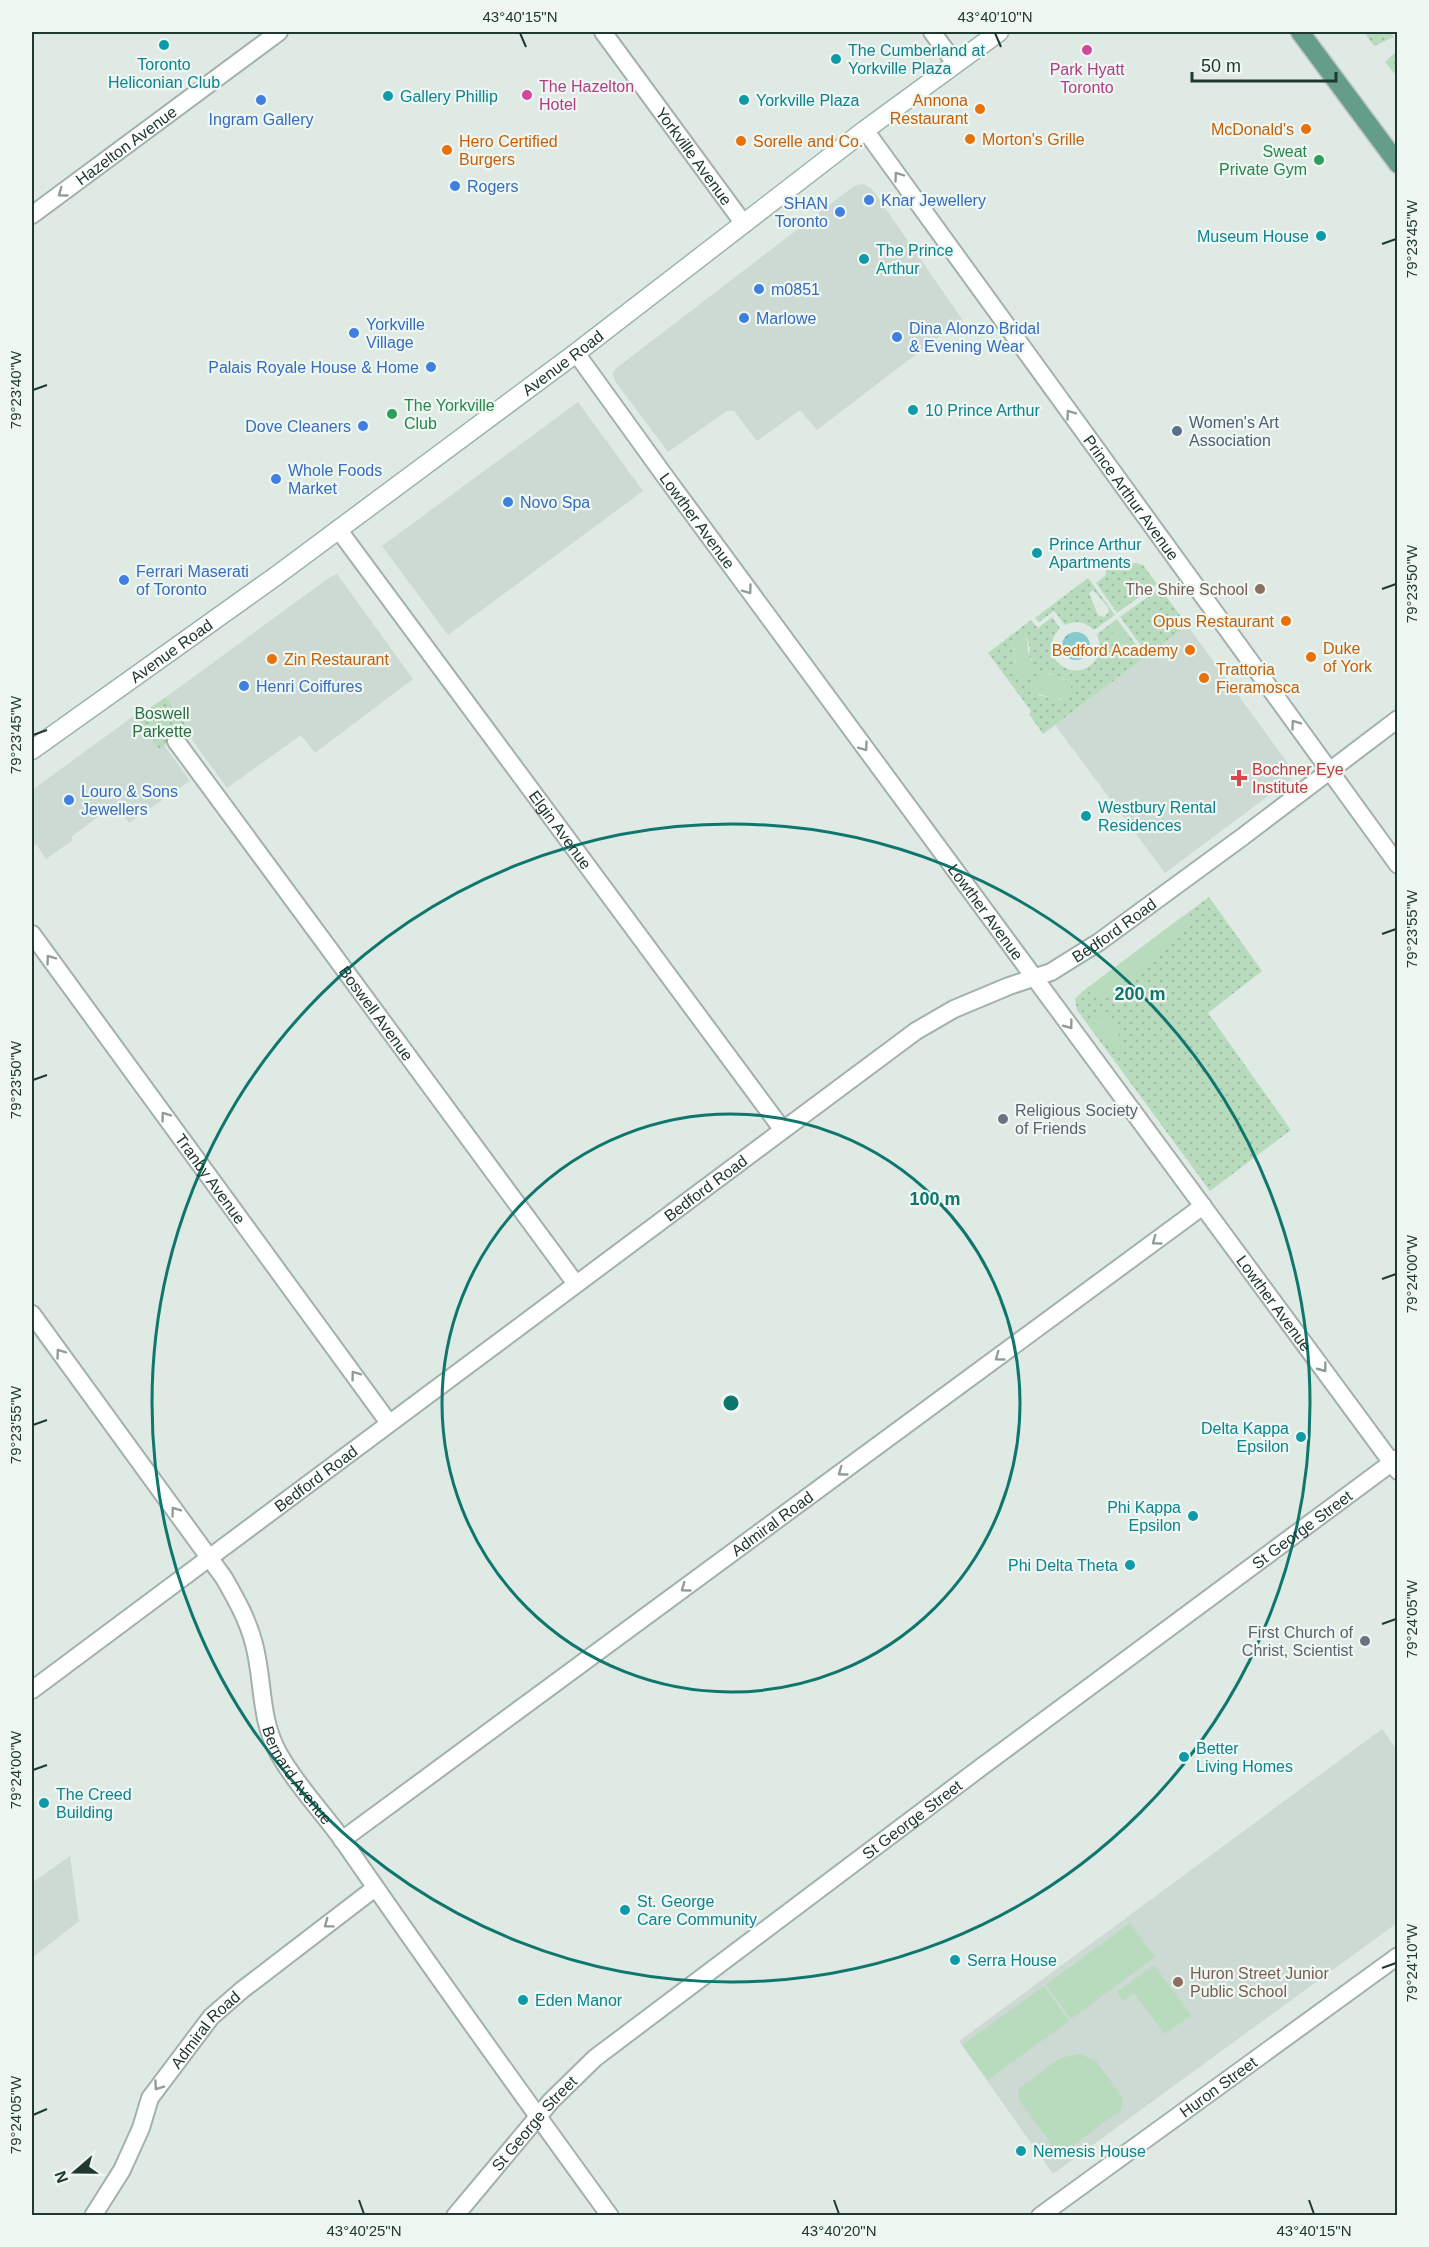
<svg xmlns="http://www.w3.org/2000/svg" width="1429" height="2247" font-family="Arial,sans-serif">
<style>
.built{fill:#cdd9d3}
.grass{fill:url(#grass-dots);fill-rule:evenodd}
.garden{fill:#b8dbbe}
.water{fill:url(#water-ripples)}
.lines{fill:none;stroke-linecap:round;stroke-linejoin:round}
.minor-casing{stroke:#a2b1aa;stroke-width:20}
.secondary-casing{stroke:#9eb5ab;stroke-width:21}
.primary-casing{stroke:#bcc4c1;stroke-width:21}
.minor{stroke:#fff;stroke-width:16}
.secondary{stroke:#fff;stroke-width:18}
.primary{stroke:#649e8a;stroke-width:18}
.oneway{stroke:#909c98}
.ticks{fill:none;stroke:#203930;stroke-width:2}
.ring{fill:none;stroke:#0f766e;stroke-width:3}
.culture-dot{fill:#0f9aa8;stroke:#eff7f2;stroke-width:2}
.hotel-dot{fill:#d1479c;stroke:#eff7f2;stroke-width:2}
.shop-dot{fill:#3f7fe0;stroke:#eff7f2;stroke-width:2}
.food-dot{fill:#e8710a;stroke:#eff7f2;stroke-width:2}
.leisure-dot{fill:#2e9e5b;stroke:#eff7f2;stroke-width:2}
.service-dot{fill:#5c6f8a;stroke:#eff7f2;stroke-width:2}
.education-dot{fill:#8d6e63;stroke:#eff7f2;stroke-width:2}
.health-dot{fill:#e0444e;stroke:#eff7f2;stroke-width:2}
.worship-dot{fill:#6b7280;stroke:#eff7f2;stroke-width:2}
.labels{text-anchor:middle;stroke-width:4.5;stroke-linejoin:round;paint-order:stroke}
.culture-label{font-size:16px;fill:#0d838f;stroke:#eff7f2;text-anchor:start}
.hotel-label{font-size:16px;fill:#b23c85;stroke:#eff7f2}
.food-label{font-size:16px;fill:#c56008;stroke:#eff7f2;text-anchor:start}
.shop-label{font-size:16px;fill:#366cbe;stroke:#eff7f2;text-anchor:start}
.street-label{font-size:16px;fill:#203930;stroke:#eff7f2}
.leisure-label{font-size:16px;fill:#27864d;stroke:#eff7f2;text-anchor:end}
.service-label{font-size:16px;fill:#4e5e75;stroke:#eff7f2;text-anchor:start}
.education-label{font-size:16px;fill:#785e54;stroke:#eff7f2;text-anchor:end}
.park-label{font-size:16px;fill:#2c6e40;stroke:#eff7f2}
.health-label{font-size:16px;fill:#be3a42;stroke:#eff7f2;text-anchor:start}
.worship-label{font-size:16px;fill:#5b616d;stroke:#eff7f2;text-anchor:start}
.centre{fill:#0f766e;stroke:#eff7f2;stroke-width:3}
.ring-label{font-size:18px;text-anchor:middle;font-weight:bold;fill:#0f766e;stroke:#eff7f2;stroke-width:4.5;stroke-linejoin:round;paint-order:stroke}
.neatline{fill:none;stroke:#203930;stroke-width:2}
.ticks-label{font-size:15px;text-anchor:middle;fill:#203930}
</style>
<defs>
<pattern id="grass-dots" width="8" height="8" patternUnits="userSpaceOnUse" patternTransform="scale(1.5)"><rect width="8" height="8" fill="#b8dbbe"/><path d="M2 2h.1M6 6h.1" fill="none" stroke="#9ebda4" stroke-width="1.8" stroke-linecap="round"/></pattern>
<pattern id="water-ripples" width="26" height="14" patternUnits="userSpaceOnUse" patternTransform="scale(1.5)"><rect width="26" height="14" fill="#88c9ce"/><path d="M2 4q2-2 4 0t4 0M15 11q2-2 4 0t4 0" fill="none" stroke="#6fa4a8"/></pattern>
</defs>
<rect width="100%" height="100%" fill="#dfeae4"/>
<path class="built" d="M863,184L872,189L962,319L817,430L800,410L757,441L734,411H727L668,452L615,381L613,375L614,370L854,186Z
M578,402L643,491L448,635L382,546Z
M337,574L413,679L315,753L301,735L227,788L185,730L188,727L166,697L330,577Z
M1187,625L1295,773L1291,779L1165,873L1055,725Z
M135,715L159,748L164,745L190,781L129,823L115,804L71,837L73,840L46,859L36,844L32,847V790Z
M1382,1729L1397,1750V1923L1053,2174L959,2041Z
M70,1856L79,1921L32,1958V1883Z"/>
<path class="grass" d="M1369,32H1390L1394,37L1374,46L1366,35Z
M1397,51V72L1395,74L1385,62Z
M1136,563L1143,565L1157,584L1117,613L1096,583L1106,575L1105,566Z
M1088,578L1115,615L1094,630C1085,622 1076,620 1065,625L1054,611L1039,622L1035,618ZM1093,590L1108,607L1109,612L1104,617L1098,615L1089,593Z
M1160,588L1187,625L1148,655L1120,617Z
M1052,617L1060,628C1031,660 1085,693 1101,650L1097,634L1117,619L1145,657L1043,734L1029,714L1031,711L988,653L1031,620L1038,628ZM1120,625L1127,635L1121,650L1114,637ZM1027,638L1030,648L1028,656L1032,660L1019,675L1015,667L1016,657L1011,641ZM1049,673L1066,680L1061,700L1038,695Z
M166,697L188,728L159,749L137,717Z
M1209,897L1262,971L1208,1013L1291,1130L1210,1191L1077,1010L1075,999L1083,991Z"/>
<path class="garden" d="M1116,625H1120L1134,646L1132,656H1127L1123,654L1112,634Z
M1017,634C1031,635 1027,644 1028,654C1029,658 1032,661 1033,665L1029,674L1024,676L1019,675L1015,667L1016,657L1011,641Z
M1043,673L1055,675L1071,683V694L1068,698L1054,699L1033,692L1031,688V682Z
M1183,916L1191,926L1162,947L1141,971L1121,983L1110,998C1100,997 1095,995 1089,987Z
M1093,1014C1114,1018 1121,1032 1121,1052L1117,1056L1090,1017Z
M1130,1923L1155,1957L1071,2019L1046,1985Z
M1154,1965L1191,2015L1165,2034L1134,1993L1123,2001L1117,1992Z
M1044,1986L1069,2021L988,2080L962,2045Z
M1080,2054L1096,2061L1123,2098L1121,2110L1072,2146L1064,2159L1055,2157L1050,2142L1019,2100V2088L1060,2058Z"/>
<path class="water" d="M1062 646a14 14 0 1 1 28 0a14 14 0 1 1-28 0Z"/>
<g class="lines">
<g class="minor-casing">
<g id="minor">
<path id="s1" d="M603,32L744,224"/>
<path d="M932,32L955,63"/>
<path id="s2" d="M865,130L1398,865"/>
<path id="s3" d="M32,215L279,32"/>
<path id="s4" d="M576,353L664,475L1398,1471"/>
<path id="s5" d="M338,529L782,1129"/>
<path id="s6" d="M176,741L576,1284"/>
<path id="s7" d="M32,934L389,1423"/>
<path id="s8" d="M32,1314L224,1578C236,1599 248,1620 254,1644C264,1681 259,1719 279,1754C296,1785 323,1812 344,1842C431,1968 520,2092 610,2216"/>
<path id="s9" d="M32,1690L916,1031L954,1009L1009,986L1051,972L1099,942L1241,838L1398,719"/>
<path id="s10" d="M342,1840L1203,1206"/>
<path id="s11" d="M93,2216L122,2170L141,2128L150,2098L211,2017L242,1990L375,1888"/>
<path id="s12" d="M455,2216L551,2101L595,2058L972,1774L1398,1458"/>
<path id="s13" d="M1040,2216L1398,1956"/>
</g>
</g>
<g class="secondary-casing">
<g id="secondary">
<path id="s14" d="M32,750L276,576L576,353L865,130L999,32"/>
</g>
</g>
<g class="primary-casing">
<path id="primary" d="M1300,32L1398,164"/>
</g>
<use href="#minor" class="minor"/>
<use href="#secondary" class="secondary"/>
<use href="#primary" class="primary"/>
</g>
<defs><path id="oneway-chevron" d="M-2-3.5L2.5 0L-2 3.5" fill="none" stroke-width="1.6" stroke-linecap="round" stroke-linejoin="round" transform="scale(1.5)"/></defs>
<g class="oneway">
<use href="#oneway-chevron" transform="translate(898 176) rotate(-126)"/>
<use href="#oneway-chevron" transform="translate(62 193) rotate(144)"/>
<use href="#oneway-chevron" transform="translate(1070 414) rotate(-126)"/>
<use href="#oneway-chevron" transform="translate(748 590) rotate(54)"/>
<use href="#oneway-chevron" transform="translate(1295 724) rotate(-126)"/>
<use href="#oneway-chevron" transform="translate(864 747) rotate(54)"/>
<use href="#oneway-chevron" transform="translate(50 959) rotate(-126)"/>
<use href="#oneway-chevron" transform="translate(1069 1025) rotate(53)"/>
<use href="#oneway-chevron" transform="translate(165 1116) rotate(-126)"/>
<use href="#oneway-chevron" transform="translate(1156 1241) rotate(144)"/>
<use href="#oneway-chevron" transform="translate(60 1353) rotate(-126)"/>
<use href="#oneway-chevron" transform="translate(999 1357) rotate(144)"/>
<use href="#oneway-chevron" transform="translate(1323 1368) rotate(53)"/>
<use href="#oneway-chevron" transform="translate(355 1375) rotate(-126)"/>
<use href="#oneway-chevron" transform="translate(842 1472) rotate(144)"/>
<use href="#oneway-chevron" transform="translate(175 1511) rotate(-126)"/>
<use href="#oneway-chevron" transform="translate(685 1588) rotate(144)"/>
<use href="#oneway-chevron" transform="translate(328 1924) rotate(143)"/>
<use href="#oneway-chevron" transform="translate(158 2086) rotate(125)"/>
</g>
<path class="ticks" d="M520,33L526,47M995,33L1001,47M1382,244L1396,239M33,390L47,385M1382,589L1396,584M33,735L47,730M1382,934L1396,929M33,1080L47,1075M1382,1279L1396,1274M33,1425L47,1420M1382,1624L1396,1619M33,1770L47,1765M1382,1968L1396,1963M33,2115L47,2109M359,2200L364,2214M834,2200L839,2214M1309,2200L1314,2214"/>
<g class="ring">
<circle cx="731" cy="1403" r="289"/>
<circle cx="731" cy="1403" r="579"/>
</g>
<g class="culture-dot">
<circle cx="164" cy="45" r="6"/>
<circle cx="836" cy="59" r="6"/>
<circle cx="388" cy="96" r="6"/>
<circle cx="744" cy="100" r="6"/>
<circle cx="1321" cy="236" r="6"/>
<circle cx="864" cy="259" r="6"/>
<circle cx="913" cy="410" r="6"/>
<circle cx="1037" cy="553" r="6"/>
<circle cx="1086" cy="816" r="6"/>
<circle cx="1301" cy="1437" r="6"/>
<circle cx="1193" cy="1516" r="6"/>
<circle cx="1130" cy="1565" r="6"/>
<circle cx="1184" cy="1757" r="6"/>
<circle cx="44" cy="1803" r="6"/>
<circle cx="625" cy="1910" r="6"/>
<circle cx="955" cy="1960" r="6"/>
<circle cx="523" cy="2000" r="6"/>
<circle cx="1021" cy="2151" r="6"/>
</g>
<g class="hotel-dot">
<circle cx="1087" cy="50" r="6"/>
<circle cx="527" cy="95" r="6"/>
</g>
<g class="shop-dot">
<circle cx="261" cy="100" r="6"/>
<circle cx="455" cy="186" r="6"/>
<circle cx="869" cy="200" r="6"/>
<circle cx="840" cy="212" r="6"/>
<circle cx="759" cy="289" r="6"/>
<circle cx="744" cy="318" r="6"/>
<circle cx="354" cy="333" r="6"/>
<circle cx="897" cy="337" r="6"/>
<circle cx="431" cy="367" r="6"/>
<circle cx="363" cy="426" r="6"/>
<circle cx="276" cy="479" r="6"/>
<circle cx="508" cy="502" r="6"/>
<circle cx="124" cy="580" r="6"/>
<circle cx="244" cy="686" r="6"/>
<circle cx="69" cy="800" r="6"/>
</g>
<g class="food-dot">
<circle cx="980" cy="109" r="6"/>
<circle cx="1306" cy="129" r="6"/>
<circle cx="970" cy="139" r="6"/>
<circle cx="741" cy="141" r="6"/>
<circle cx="447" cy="150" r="6"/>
<circle cx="1286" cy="621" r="6"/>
<circle cx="1190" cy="650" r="6"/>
<circle cx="1311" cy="657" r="6"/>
<circle cx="272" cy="659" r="6"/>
<circle cx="1204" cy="678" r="6"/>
</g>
<g class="leisure-dot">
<circle cx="1319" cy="160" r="6"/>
<circle cx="392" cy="414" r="6"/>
</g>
<circle class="service-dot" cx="1177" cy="431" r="6"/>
<g class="education-dot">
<circle cx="1260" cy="589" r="6"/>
<circle cx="1178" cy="1982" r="6"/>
</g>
<path class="health-dot" d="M1236 769h6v6h6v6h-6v6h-6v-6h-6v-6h6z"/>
<g class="worship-dot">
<circle cx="1003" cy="1119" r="6"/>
<circle cx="1365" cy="1641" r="6"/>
</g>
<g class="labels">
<g class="culture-label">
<text x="848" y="56">The Cumberland at<tspan x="848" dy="18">Yorkville Plaza</tspan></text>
<text x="164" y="70" text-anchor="middle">Toronto<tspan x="164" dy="18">Heliconian Club</tspan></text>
<text x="400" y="102">Gallery Phillip</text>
<text x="756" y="106">Yorkville Plaza</text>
<text x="1309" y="242" text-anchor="end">Museum House</text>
<text x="876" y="256">The Prince<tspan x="876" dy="18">Arthur</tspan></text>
<text x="925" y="416">10 Prince Arthur</text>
<text x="1049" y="550">Prince Arthur<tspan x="1049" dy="18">Apartments</tspan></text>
<text x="1098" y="813">Westbury Rental<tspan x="1098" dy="18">Residences</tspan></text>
<text x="1289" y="1434" text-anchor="end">Delta Kappa<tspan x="1289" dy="18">Epsilon</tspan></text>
<text x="1181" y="1513" text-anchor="end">Phi Kappa<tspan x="1181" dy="18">Epsilon</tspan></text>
<text x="1118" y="1571" text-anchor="end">Phi Delta Theta</text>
<text x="1196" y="1754">Better<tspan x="1196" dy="18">Living Homes</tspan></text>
<text x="56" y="1800">The Creed<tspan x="56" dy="18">Building</tspan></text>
<text x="637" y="1907">St. George<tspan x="637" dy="18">Care Community</tspan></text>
<text x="967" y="1966">Serra House</text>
<text x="535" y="2006">Eden Manor</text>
<text x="1033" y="2157">Nemesis House</text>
</g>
<g class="hotel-label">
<text x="1087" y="75">Park Hyatt<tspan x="1087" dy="18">Toronto</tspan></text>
<text x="539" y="92" text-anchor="start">The Hazelton<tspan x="539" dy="18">Hotel</tspan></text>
</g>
<g class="food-label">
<text x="968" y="106" text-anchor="end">Annona<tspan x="968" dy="18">Restaurant</tspan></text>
<text x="1294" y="135" text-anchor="end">McDonald's</text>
<text x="982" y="145">Morton's Grille</text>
<text x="459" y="147">Hero Certified<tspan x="459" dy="18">Burgers</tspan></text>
<text x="753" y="147">Sorelle and Co.</text>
<text x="1274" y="627" text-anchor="end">Opus Restaurant</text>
<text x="1323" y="654">Duke<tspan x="1323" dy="18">of York</tspan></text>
<text x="1178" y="656" text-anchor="end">Bedford Academy</text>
<text x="284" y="665">Zin Restaurant</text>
<text x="1216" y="675">Trattoria<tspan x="1216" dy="18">Fieramosca</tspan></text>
</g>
<g class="shop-label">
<text x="261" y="125" text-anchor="middle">Ingram Gallery</text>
<text x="467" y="192">Rogers</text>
<text x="881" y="206">Knar Jewellery</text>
<text x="828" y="209" text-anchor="end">SHAN<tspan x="828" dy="18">Toronto</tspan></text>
<text x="771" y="295">m0851</text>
<text x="756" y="324">Marlowe</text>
<text x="366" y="330">Yorkville<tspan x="366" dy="18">Village</tspan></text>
<text x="909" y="334">Dina Alonzo Bridal<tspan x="909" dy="18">&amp; Evening Wear</tspan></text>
<text x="419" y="373" text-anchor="end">Palais Royale House &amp; Home</text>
<text x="351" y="432" text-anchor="end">Dove Cleaners</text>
<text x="288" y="476">Whole Foods<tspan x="288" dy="18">Market</tspan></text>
<text x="520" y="508">Novo Spa</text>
<text x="136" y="577">Ferrari Maserati<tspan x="136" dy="18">of Toronto</tspan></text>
<text x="256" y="692">Henri Coiffures</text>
<text x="81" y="797">Louro &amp; Sons<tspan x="81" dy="18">Jewellers</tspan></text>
</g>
<g class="street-label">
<text dy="6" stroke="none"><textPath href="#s3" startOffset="117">Hazelton Avenue</textPath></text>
<text dy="6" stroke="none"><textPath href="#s1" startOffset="154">Yorkville Avenue</textPath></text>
<text dy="6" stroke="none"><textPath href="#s14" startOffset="657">Avenue Road</textPath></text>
<text dy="6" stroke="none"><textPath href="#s2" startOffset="454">Prince Arthur Avenue</textPath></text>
<text dy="6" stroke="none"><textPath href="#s4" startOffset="207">Lowther Avenue</textPath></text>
<text dy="6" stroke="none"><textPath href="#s14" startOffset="171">Avenue Road</textPath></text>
<text dy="6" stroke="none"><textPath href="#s5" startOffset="374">Elgin Avenue</textPath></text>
<text dy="6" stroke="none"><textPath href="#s4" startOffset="693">Lowther Avenue</textPath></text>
<text dy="6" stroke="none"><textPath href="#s9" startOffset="1326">Bedford Road</textPath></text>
<text dy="6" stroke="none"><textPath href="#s6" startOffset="338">Boswell Avenue</textPath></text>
<text dy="6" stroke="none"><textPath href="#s7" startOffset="303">Tranby Avenue</textPath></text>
<text dy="6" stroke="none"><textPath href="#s9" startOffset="840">Bedford Road</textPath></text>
<text dy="6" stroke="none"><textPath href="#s4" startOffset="1179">Lowther Avenue</textPath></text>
<text dy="6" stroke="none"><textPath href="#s9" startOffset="354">Bedford Road</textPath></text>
<text dy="6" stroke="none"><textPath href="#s10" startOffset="534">Admiral Road</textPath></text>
<text dy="6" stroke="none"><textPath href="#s12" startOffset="1094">St George Street</textPath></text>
<text dy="6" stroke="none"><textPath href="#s8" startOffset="540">Bernard Avenue</textPath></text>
<text dy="6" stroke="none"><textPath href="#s12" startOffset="608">St George Street</textPath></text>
<text dy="6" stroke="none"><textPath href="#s11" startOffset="220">Admiral Road</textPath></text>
<text dy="6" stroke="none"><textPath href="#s13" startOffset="220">Huron Street</textPath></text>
<text dy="6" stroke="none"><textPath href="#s12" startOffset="122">St George Street</textPath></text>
</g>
<g class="leisure-label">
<text x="1307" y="157">Sweat<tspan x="1307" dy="18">Private Gym</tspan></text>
<text x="404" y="411" text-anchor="start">The Yorkville<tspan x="404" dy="18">Club</tspan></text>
</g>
<g class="service-label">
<text x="1189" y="428">Women's Art<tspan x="1189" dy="18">Association</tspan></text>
</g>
<g class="education-label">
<text x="1248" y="595">The Shire School</text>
<text x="1190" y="1979" text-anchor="start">Huron Street Junior<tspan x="1190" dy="18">Public School</tspan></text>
</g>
<g class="park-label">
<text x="162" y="719">Boswell<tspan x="162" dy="18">Parkette</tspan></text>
</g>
<g class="health-label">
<text x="1252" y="775">Bochner Eye<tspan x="1252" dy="18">Institute</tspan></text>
</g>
<g class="worship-label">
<text x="1015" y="1116">Religious Society<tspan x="1015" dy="18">of Friends</tspan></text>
<text x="1353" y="1638" text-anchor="end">First Church of<tspan x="1353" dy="18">Christ, Scientist</tspan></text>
</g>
</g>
<circle cx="731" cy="1403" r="9" class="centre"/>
<g class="ring-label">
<text x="1140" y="1000">200 m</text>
<text x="935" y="1205">100 m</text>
</g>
<rect width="1429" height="2247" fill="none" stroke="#eff7f2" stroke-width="66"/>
<g transform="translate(75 2172) rotate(250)" stroke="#eff7f2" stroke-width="4.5" paint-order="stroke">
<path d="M0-4.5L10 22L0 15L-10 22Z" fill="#203930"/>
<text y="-9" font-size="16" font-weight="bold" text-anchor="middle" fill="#203930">N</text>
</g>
<path d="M1192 72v9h144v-9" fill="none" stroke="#203930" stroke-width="3"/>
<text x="1201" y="72" font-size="18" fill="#203930" stroke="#eff7f2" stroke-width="4.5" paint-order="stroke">50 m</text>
<rect x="33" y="33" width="1363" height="2181" class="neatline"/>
<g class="ticks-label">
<text x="520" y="22">43°40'15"N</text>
<text x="995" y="22">43°40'10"N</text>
<text transform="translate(1412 239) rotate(-90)" y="5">79°23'45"W</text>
<text transform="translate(16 390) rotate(-90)" y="5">79°23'40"W</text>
<text transform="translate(1412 584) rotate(-90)" y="5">79°23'50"W</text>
<text transform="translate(16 735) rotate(-90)" y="5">79°23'45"W</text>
<text transform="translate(1412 929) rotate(-90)" y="5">79°23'55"W</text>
<text transform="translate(16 1080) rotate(-90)" y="5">79°23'50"W</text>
<text transform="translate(1412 1274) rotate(-90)" y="5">79°24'00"W</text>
<text transform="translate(16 1425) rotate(-90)" y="5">79°23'55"W</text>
<text transform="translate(1412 1619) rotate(-90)" y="5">79°24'05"W</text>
<text transform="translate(16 1770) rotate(-90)" y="5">79°24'00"W</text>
<text transform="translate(1412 1963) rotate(-90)" y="5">79°24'10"W</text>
<text transform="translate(16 2115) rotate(-90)" y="5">79°24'05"W</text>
<text x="364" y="2236">43°40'25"N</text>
<text x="839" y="2236">43°40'20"N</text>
<text x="1314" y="2236">43°40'15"N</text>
</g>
</svg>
